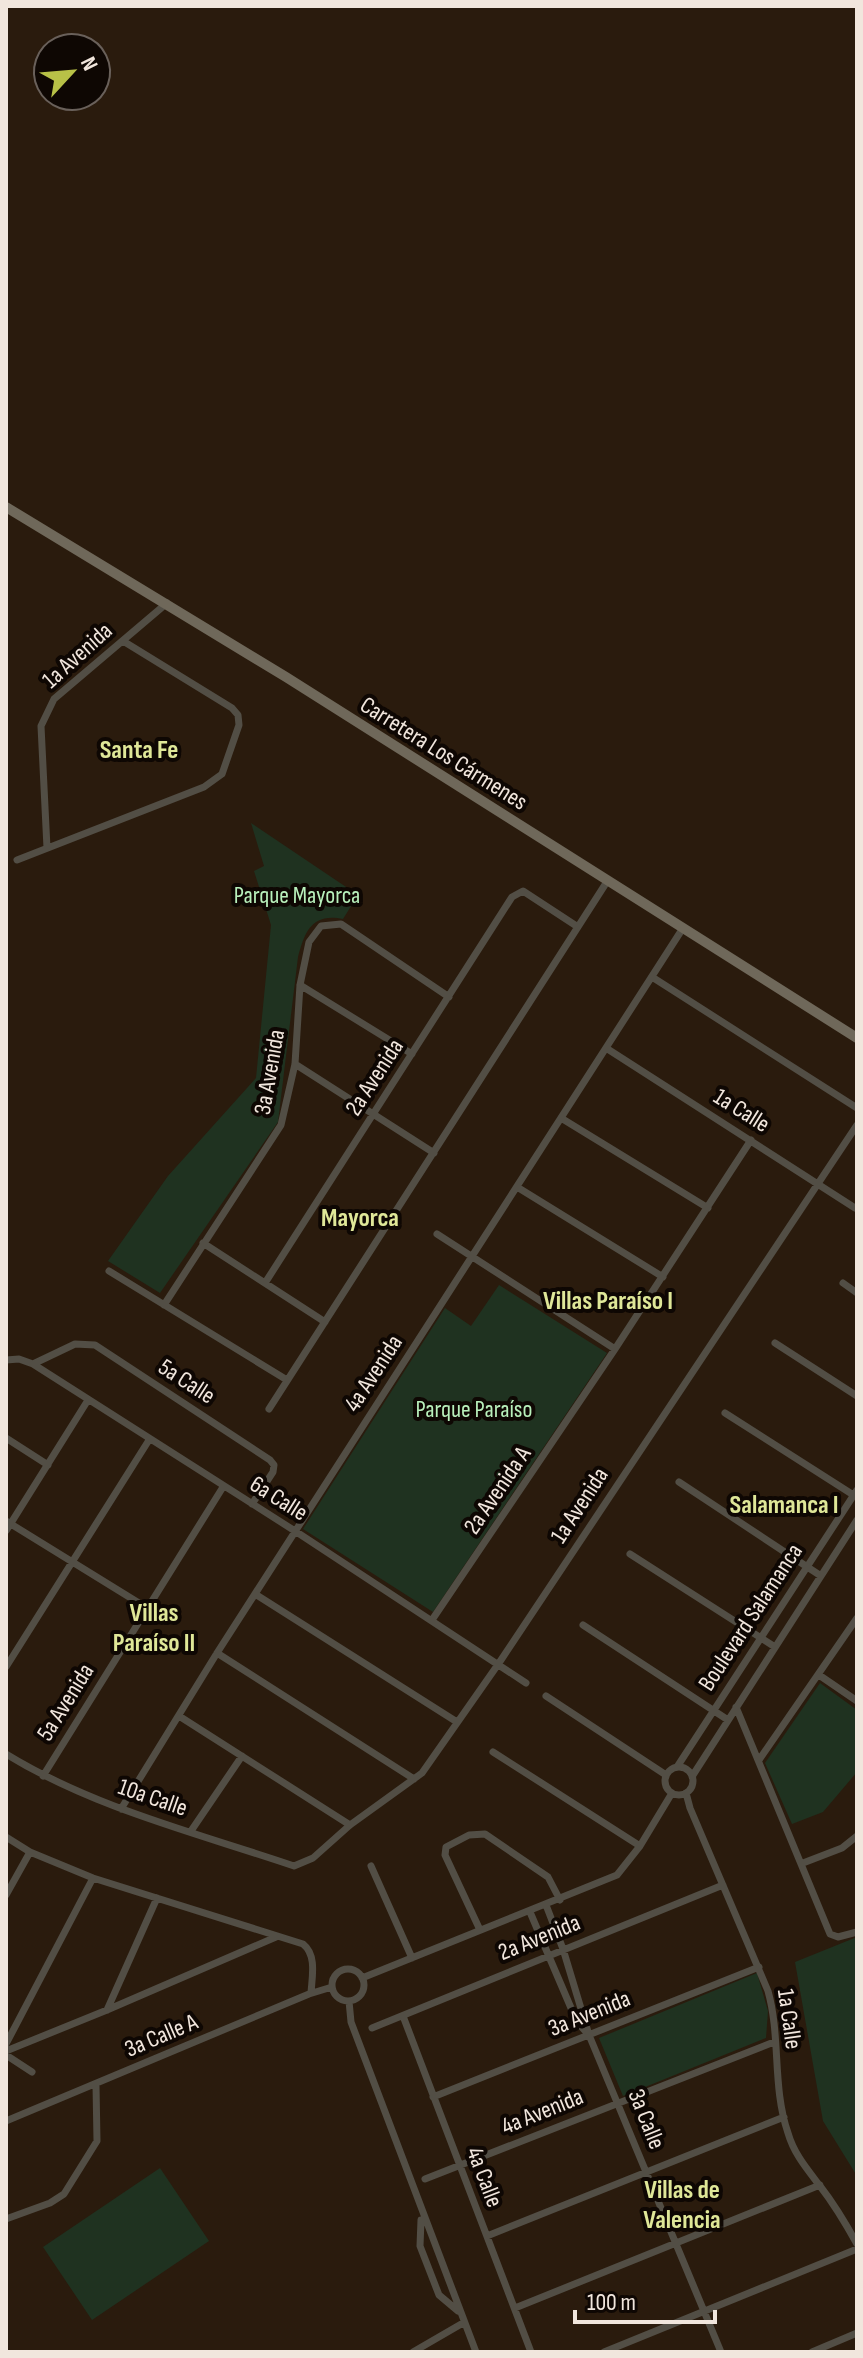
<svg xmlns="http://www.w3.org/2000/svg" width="863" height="2358" font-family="'Sofia Sans Condensed',sans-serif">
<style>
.green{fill:#1f3220}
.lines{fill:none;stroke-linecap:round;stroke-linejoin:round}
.minor{stroke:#524e45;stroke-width:7}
.secondary{stroke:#6f685a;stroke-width:10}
.labels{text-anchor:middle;stroke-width:8;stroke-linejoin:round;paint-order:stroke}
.street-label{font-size:24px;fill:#f1e6dd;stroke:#0e0703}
.park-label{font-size:24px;fill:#b9f1bc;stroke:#0e0703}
.neighbourhood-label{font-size:26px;font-weight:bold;fill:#dfe798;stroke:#0e0703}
</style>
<rect width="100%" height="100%" fill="#2a1b0d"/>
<path class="green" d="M251,823L358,895L343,919C312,913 305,931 298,957L278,1122L160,1293L108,1261L168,1176L256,1078L271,925L254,871L264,866Z
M499,1285L607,1353L433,1612L303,1529L445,1308L471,1326Z
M820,1683L857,1710V1772L823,1812L792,1824L765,1763Z
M857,1937V2176L823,2121L795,1962Z
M757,1973L768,2011L766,2038L623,2096L599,2038Z
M160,2168L209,2241L92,2320L43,2247Z"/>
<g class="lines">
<path class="minor" d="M47,848L41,726L54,699L167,603
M17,860L204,787L222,774L239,725L238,715L232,708L123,641
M652,977L857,1108
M300,985L412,1054
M606,1048L855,1208
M295,1064L434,1153
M561,1118L708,1208
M517,1187L663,1277
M437,1234L615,1349
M203,1243L325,1322
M109,1271L287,1380
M265,1283L512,897L523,891L578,927
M843,1283L857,1293
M164,1305L281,1125L295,1064L300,985L309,942L321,926L341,924L449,997
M775,1343L857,1396
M6,1360L19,1359L33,1364L295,1531L526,1683
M33,1364L75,1344L95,1345L270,1460L274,1465L273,1472L252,1504
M269,1409L608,880
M725,1413L855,1496
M6,1438L48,1465
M679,1482L821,1576
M6,1521L147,1608
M6,1531L88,1400
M630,1554L775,1647
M255,1594L457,1722
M432,1620L615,1349L751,1140
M583,1625L728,1720
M217,1653L414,1779
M6,1667L149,1440
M819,1675L857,1701
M546,1696L666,1775
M736,1707L830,1934L838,1937L857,1932
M179,1716L350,1825
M493,1752L640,1846
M6,1754C94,1808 197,1833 294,1866L313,1858L350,1825L422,1773L499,1663L857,1125
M759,1760L857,1618
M665 1781a14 14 0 1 1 28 0a14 14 0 1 1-28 0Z
M677,1767L857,1490
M693,1775L857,1520
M43,1776L223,1487
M686,1793L690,1808L768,1991C781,2037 772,2087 788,2133C794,2154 807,2169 820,2186C834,2204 846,2224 857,2244
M121,1809L217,1653L683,928
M191,1831L242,1756
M6,1837L30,1852L93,1878L303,1944C317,1955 312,1977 311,1993
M803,1863L842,1848L857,1836
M371,1866L412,1958
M6,1895L30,1852
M546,1905L563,1949L589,2035L721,2352
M530,1912L577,2022L587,2033
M480,1930L445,1855L446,1847L469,1835L485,1834L548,1877L560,1900
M332 1985a16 16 0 1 1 32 0a16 16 0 1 1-32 0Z
M362,1978L617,1875L640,1846L672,1793
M349,2001L351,2022L476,2352
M107,2010L157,1898
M403,2016L531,2352
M372,2028L723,1885
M6,2044L93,1878
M6,2051L107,2010L276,1937
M6,2055L32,2072
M433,2097L759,1967
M6,2121L309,1994L332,1987
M425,2179L774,2042
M6,2219L50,2203L64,2194L97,2141L96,2085
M421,2220L420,2246L439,2295L458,2311
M487,2236L784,2117
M515,2308L820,2185
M413,2352L463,2323
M604,2352L857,2249
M812,2352L857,2333"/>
<path class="secondary" d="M6,507L286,677L857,1038"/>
</g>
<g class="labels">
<g class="street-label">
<text transform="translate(77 655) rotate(-42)" y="8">1a Avenida</text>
<text transform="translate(444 753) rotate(32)" y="8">Carretera Los Cármenes</text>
<text transform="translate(269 1072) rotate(-80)" y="8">3a Avenida</text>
<text transform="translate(374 1077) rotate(-57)" y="8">2a Avenida</text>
<text transform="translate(742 1110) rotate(32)" y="8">1a Calle</text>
<text transform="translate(373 1373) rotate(-57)" y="8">4a Avenida</text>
<text transform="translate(187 1381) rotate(33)" y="8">5a Calle</text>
<text transform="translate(497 1490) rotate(-56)" y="8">2a Avenida A</text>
<text transform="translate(279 1498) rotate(32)" y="8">6a Calle</text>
<text transform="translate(579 1505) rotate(-57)" y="8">1a Avenida</text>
<text transform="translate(750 1617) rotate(-57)" y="8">Boulevard Salamanca</text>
<text transform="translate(65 1702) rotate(-58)" y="8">5a Avenida</text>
<text transform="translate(153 1797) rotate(19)" y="8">10a Calle</text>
<text transform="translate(539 1937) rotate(-22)" y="8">2a Avenida</text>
<text transform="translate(589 2013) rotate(-22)" y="8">3a Avenida</text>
<text transform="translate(790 2019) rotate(82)" y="8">1a Calle</text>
<text transform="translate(161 2035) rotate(-23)" y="8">3a Calle A</text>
<text transform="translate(542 2111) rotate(-22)" y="8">4a Avenida</text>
<text transform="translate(647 2119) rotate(68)" y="8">3a Calle</text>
<text transform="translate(485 2177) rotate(69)" y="8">4a Calle</text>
</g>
<g class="park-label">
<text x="297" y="903">Parque Mayorca</text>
<text x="474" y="1417">Parque Paraíso</text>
</g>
<g class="neighbourhood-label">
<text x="139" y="758">Santa Fe</text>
<text x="360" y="1226">Mayorca</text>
<text x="608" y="1309">Villas Paraíso I</text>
<text x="784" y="1513">Salamanca I</text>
<text x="154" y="1621">Villas<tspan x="154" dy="30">Paraíso II</tspan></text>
<text x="682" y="2198">Villas de<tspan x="682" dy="30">Valencia</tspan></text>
</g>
</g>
<rect width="863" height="2358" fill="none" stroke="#f1e6dd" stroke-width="16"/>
<g transform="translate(72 72) rotate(64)"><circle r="38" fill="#0e0703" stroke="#69605a" stroke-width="2"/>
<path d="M0-6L14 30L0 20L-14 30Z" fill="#b8c147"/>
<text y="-12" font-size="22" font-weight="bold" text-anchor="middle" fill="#f1e6dd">N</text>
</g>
<path d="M575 2310v12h140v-12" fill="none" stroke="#f1e6dd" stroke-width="4"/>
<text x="587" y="2310" font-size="24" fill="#f1e6dd" stroke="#0e0703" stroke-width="6" paint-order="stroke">100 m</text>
</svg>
